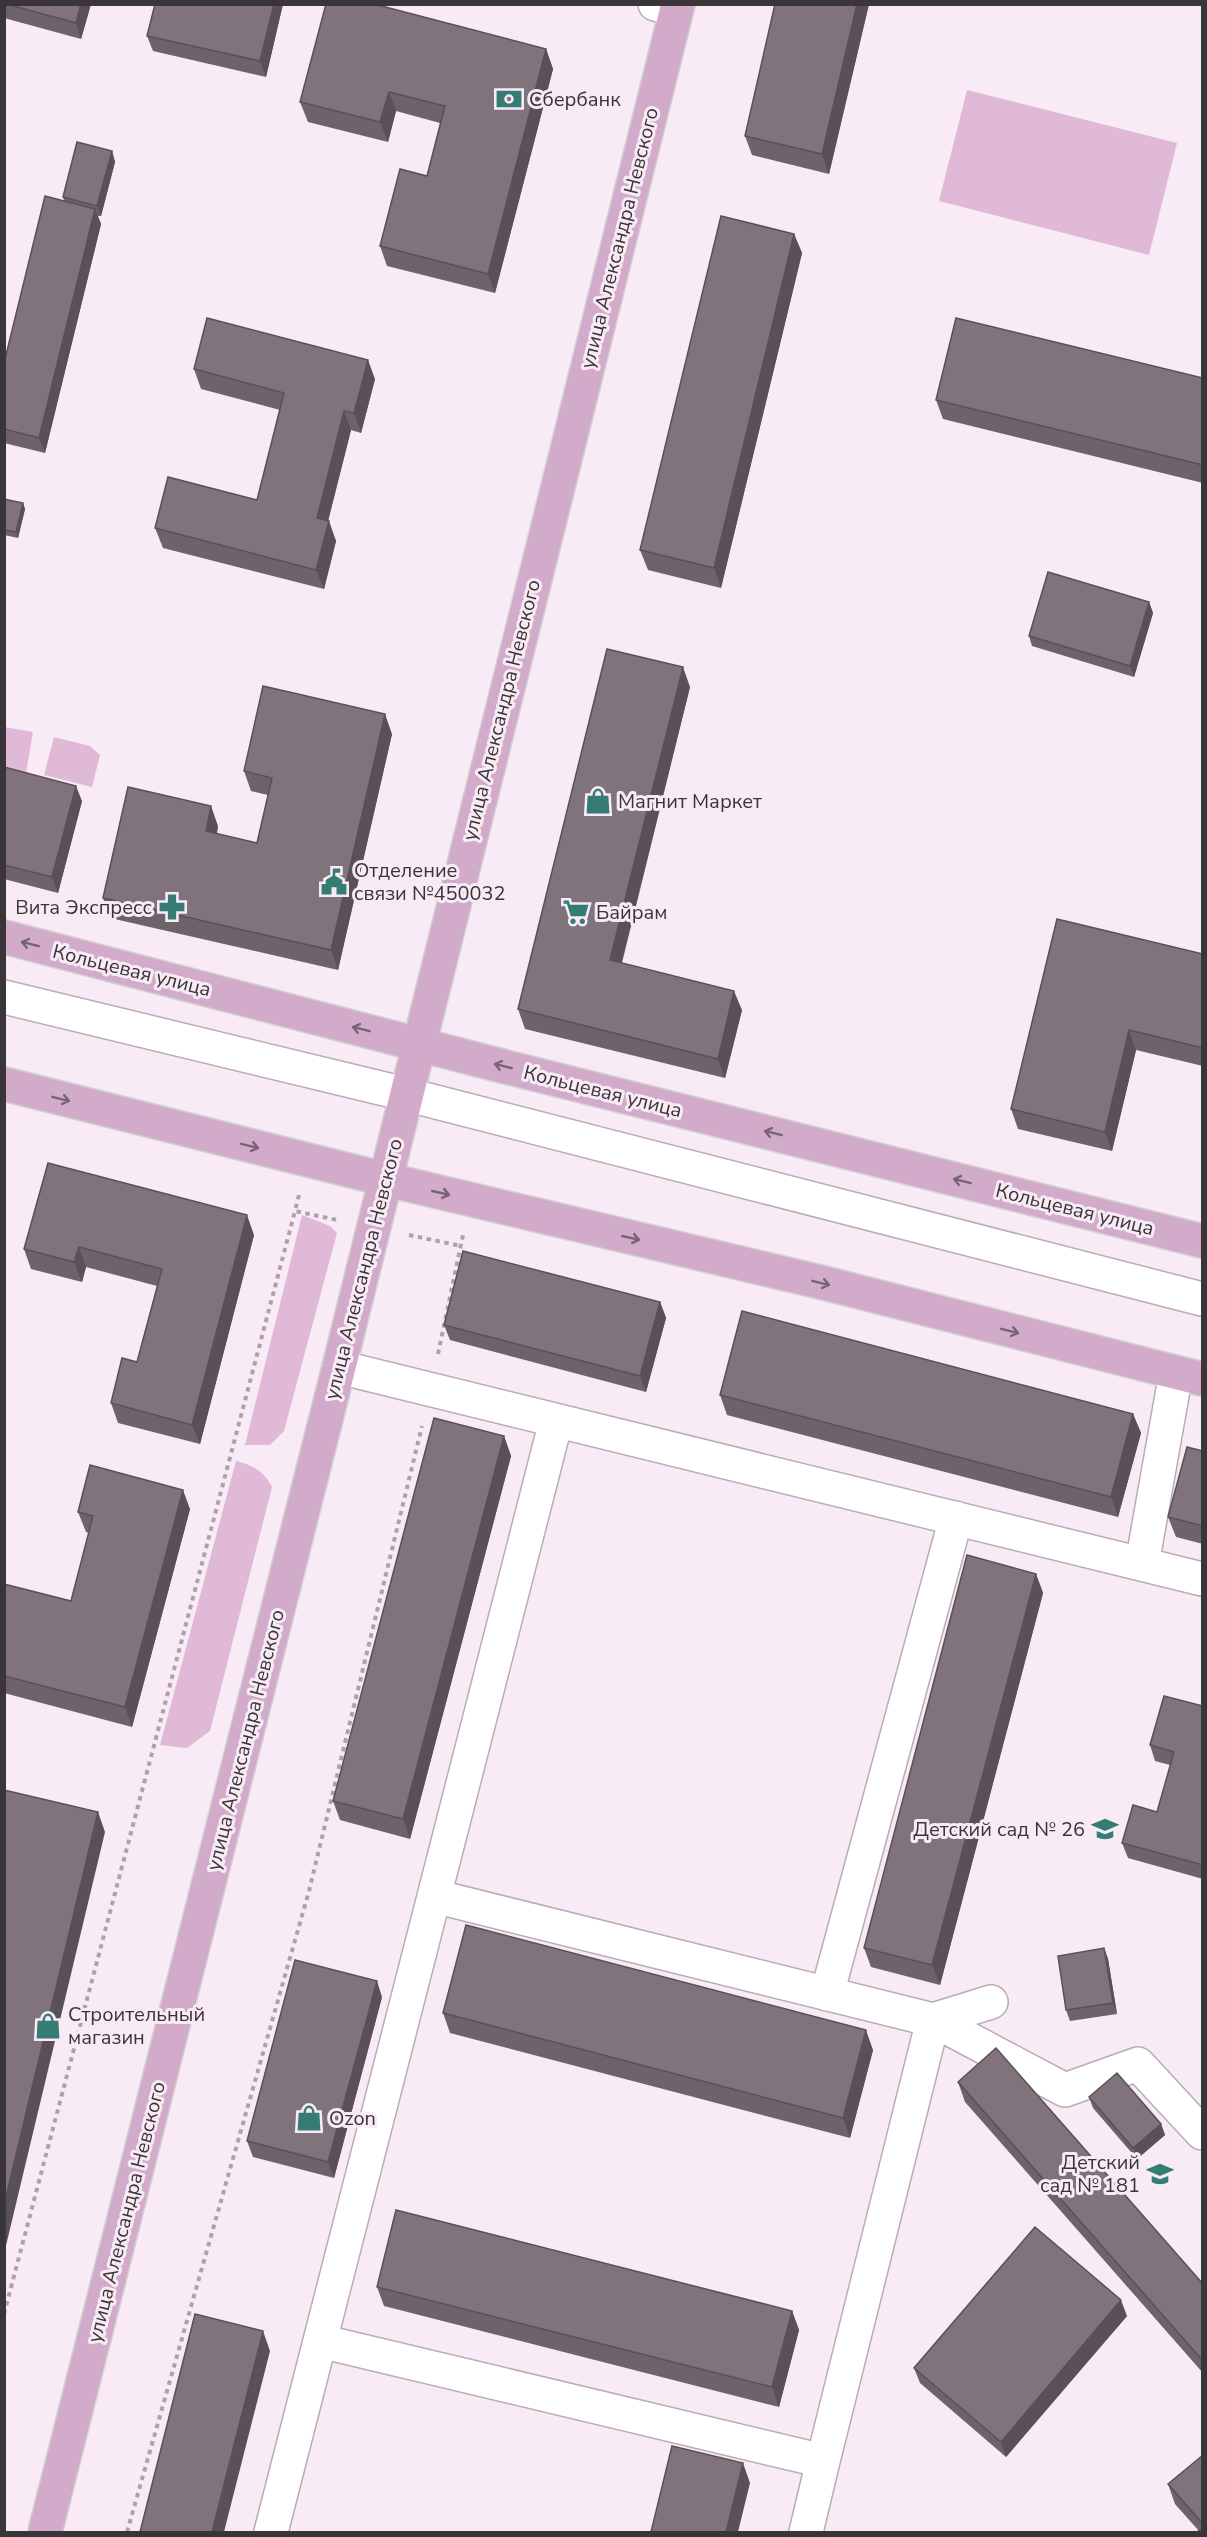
<svg xmlns="http://www.w3.org/2000/svg" width="1207" height="2537" font-family="'Nunito Sans',sans-serif">
<style>
.green{fill:#dfb9d5}
.lines{fill:none;stroke-linecap:round;stroke-linejoin:round}
.minor-casing{stroke:#baacb6;stroke-width:36}
.major-casing{stroke:#d0cfcf;stroke-width:36}
.path{stroke:#ada2aa;stroke-width:4;stroke-dasharray:4.5 4.5;stroke-linecap:butt}
.minor{stroke:#fff;stroke-width:33}
.major{stroke:#d3abca;stroke-width:33}
.wall{fill:#6e636b}
.shaded-wall{fill:#5a5057}
.building{fill:#80737c;stroke:#5a5057;stroke-width:1.5}
.oneway{stroke:#776472}
.labels{text-anchor:middle;stroke-width:6;stroke-linejoin:round;paint-order:stroke}
.poi-label{font-size:20px;fill:#3a3538;stroke:#f9ebf5;text-anchor:start}
.street-label{font-size:20px;fill:#3a3538;stroke:#f9ebf5}
</style>
<rect width="100%" height="100%" fill="#f9ebf5"/>
<path class="green" d="M967,90L1177,143L1149,255L939,201Z
M4,727L33,732L26,773L5,769Z
M54,737L90,746L100,755L92,787L44,775Z
M302,1215L330,1226L337,1233L284,1431L270,1445H245Z
M236,1461C253,1465 264,1471 272,1487L210,1731L187,1748L160,1745Z"/>
<g class="lines">
<g class="minor-casing">
<path id="minor" d="M655,4L676,10
M4,997L405,1094L1202,1299
M339,1367L1202,1579
M1142,1564L1176,1373
M434,1896L933,2020L823,2461
M827,1994L956,1518
M933,2020L1065,2090L1138,2064L1202,2133
M933,2020L991,2002
M320,2341L823,2461L806,2532
M271,2532L556,1421"/>
</g>
<g class="major-casing">
<path id="major" d="M4,937L502,1066L1202,1241
M4,1084L384,1179L820,1282L1202,1379
M45,2532L339,1367L678,4"/>
</g>
<path class="path" d="M299,1195L295,1211L337,1220
M409,1235L461,1246
M438,1354L463,1235
M4,2314L295,1211
M127,2532L309,1891L422,1426"/>
<use href="#minor" class="minor"/>
<use href="#major" class="major"/>
</g>
<path class="wall" d="M4,4H91L81,39L4,18Z
M283,4L266,77L153,51L147,36Z
M775,4H869L829,174L752,155L745,136Z
M546,49L553,69L495,293L387,266L380,246L427,176L440,123L396,111L388,142L308,122L300,102Z
M112,151L115,162L101,216H98L101,224L45,453L4,443V363L64,201L63,197Z
M794,234L802,253L721,588L648,570L640,550Z
M194,369L375,379L361,433L351,430L328,521L336,541L324,589L163,548L155,528L257,500L280,410L201,389Z
M1203,378V483L943,419L936,400Z
M4,499L23,503L25,509L18,538L4,535Z
M1149,602L1153,613L1134,677L1032,646L1029,636Z
M690,687L622,963L742,1010L725,1078L525,1029L518,1009Z
M392,734L338,970L110,918L103,898L218,826L217,834L257,843L268,795L251,791L244,771Z
M4,767L82,801L58,893L4,879Z
M1203,954V1066L1136,1050L1112,1151L1018,1129L1011,1109Z
M254,1235L200,1444L118,1423L111,1403L137,1362L157,1286L86,1267L82,1282L31,1269L24,1249Z
M660,1302L666,1318L646,1392L450,1340L444,1325Z
M720,1395L1133,1414L1141,1433L1118,1517L727,1415Z
M504,1436L511,1456L410,1839L340,1820L333,1801Z
M1203,1451V1544L1176,1537L1168,1517Z
M190,1509L132,1727L4,1693V1584L71,1601L89,1533L86,1532L78,1512Z
M1036,1574L1043,1593L940,1985L871,1967L864,1948Z
M1203,1706V1879L1128,1858L1122,1843L1157,1812L1170,1765L1155,1761L1150,1745Z
M1104,1948L1108,1959L1117,2014L1070,2021L1066,2010Z
M382,1997L334,2178L253,2157L247,2141Z
M443,2013L873,2050L850,2138L450,2033Z
M958,2082L1203,2284V2373L965,2102Z
M1089,2097L1161,2124L1165,2135L1137,2159L1093,2108Z
M377,2287L792,2311L799,2330L779,2407L384,2306Z
M1127,2316L1006,2457L920,2383L914,2368Z
M1203,2455V2532L1199,2531L1175,2504L1168,2484Z"/>
<path class="shaded-wall" d="M81,4H91L81,39L76,23Z
M274,4H283L266,77L260,61Z
M857,4H869L829,174L822,154Z
M546,49L553,69L495,293L488,274Z
M389,92L396,111L388,142L380,122Z
M112,151L115,162L101,216L97,206Z
M95,209L101,224L45,453L39,438Z
M794,234L802,253L721,588L714,568Z
M368,360L375,379L361,433L354,413Z
M344,411L351,430L324,537L317,518Z
M23,503L25,509L18,538L16,532Z
M329,521L336,541L324,589L316,570Z
M1149,602L1153,613L1134,677L1130,666Z
M683,667L690,687L617,980L610,960Z
M385,714L392,734L338,970L331,950Z
M76,786L82,801L58,893L52,877Z
M211,806L218,826L213,851L206,831Z
M734,991L742,1010L725,1078L718,1059Z
M1129,1030L1136,1050L1112,1151L1105,1132Z
M247,1215L254,1235L200,1444L192,1425Z
M79,1247L86,1267L82,1282L74,1262Z
M660,1302L666,1318L646,1392L640,1376Z
M1133,1414L1141,1433L1118,1517L1111,1497Z
M504,1436L511,1456L410,1839L403,1819Z
M183,1490L190,1509L132,1727L125,1707Z
M1036,1574L1043,1593L940,1985L932,1965Z
M98,1812L105,1832L4,2254V2205Z
M1104,1948L1108,1959L1117,2014L1113,2003Z
M377,1981L382,1997L334,2178L328,2162Z
M866,2030L873,2050L850,2138L843,2118Z
M1161,2124L1165,2135L1137,2159L1133,2148Z
M1121,2300L1127,2316L1006,2457L1001,2442Z
M792,2311L799,2330L779,2407L772,2387Z
M263,2331L270,2351L224,2532H212Z
M743,2463L750,2483L738,2532H726Z"/>
<path class="building" d="M6,4H81L76,23Z
M155,4H274L260,61L147,36Z
M326,4H374L546,49L488,274L380,246L400,169L427,176L445,106L389,92L380,122L300,102Z
M775,4H857L822,154L745,136Z
M77,142L112,151L97,206L63,197Z
M45,196L95,209L39,438L4,429V363Z
M721,216L794,234L714,568L640,550Z
M207,318L368,360L354,413L344,411L317,518L329,521L316,570L155,528L168,477L257,500L284,393L194,369Z
M956,318L1203,378V465L936,400Z
M4,499L23,503L16,532L4,530Z
M1048,572L1149,602L1130,666L1029,636Z
M607,649L683,667L610,960L734,991L718,1059L518,1009Z
M263,686L385,714L331,950L103,898L128,787L211,806L206,831L257,843L272,778L244,771Z
M4,767L76,786L52,877L4,865Z
M1057,919L1203,954V1048L1129,1030L1105,1132L1011,1109Z
M48,1163L247,1215L192,1425L111,1403L122,1358L137,1362L162,1269L79,1247L74,1262L24,1249Z
M463,1251L660,1302L640,1376L444,1325Z
M742,1311L1133,1414L1111,1497L720,1395Z
M434,1418L504,1436L403,1819L333,1801Z
M1187,1447L1203,1451V1526L1168,1517Z
M90,1465L183,1490L125,1707L4,1676V1584L71,1601L93,1516L78,1512Z
M967,1555L1036,1574L932,1965L864,1948Z
M1164,1696L1203,1706V1865L1122,1843L1133,1805L1157,1812L1174,1752L1150,1745Z
M4,1790L98,1812L4,2205Z
M466,1925L866,2030L843,2118L443,2013Z
M1104,1948L1113,2003L1066,2010L1058,1956Z
M295,1960L377,1981L328,2162L247,2141Z
M996,2048L1203,2284V2361L958,2082Z
M1117,2073L1161,2124L1133,2148L1089,2097Z
M396,2210L792,2311L772,2387L377,2287Z
M1035,2227L1121,2300L1001,2442L914,2368Z
M195,2314L263,2331L212,2532H140Z
M672,2446L743,2463L726,2532H651Z
M1203,2455V2524L1168,2484Z
M1203,2528V2532H1197Z"/>
<defs><path id="oneway-shaft" d="M-6 0H5M1.5-3L5.5 0L1.5 3" fill="none" stroke-width="1.6" stroke-linecap="round" stroke-linejoin="round" transform="scale(1.5)"/></defs>
<g class="oneway">
<use href="#oneway-shaft" transform="translate(30 944) rotate(-166)"/>
<use href="#oneway-shaft" transform="translate(361 1029) rotate(-166)"/>
<use href="#oneway-shaft" transform="translate(503 1066) rotate(-166)"/>
<use href="#oneway-shaft" transform="translate(61 1099) rotate(14)"/>
<use href="#oneway-shaft" transform="translate(773 1133) rotate(-166)"/>
<use href="#oneway-shaft" transform="translate(250 1146) rotate(14)"/>
<use href="#oneway-shaft" transform="translate(962 1181) rotate(-166)"/>
<use href="#oneway-shaft" transform="translate(441 1193) rotate(13)"/>
<use href="#oneway-shaft" transform="translate(631 1238) rotate(13)"/>
<use href="#oneway-shaft" transform="translate(821 1283) rotate(14)"/>
<use href="#oneway-shaft" transform="translate(1010 1331) rotate(14)"/>
</g>
<defs>
<g id="bank-bare" transform="scale(2.07)"><path d="M-6-4H6V4H-6ZM0-2.3a2.3 2.3 0 1 0 0 4.6a2.3 2.3 0 1 0 0-4.6Z" fill="#357c74" stroke="#f9ebf5" stroke-width="2.5" paint-order="stroke"/></g>
<g id="shop-bare" transform="scale(2.07)"><path d="M-5-2.5h2.3a2.7 3.5 0 0 1 5.4 0H5L5.5 6h-11ZM-1.5-2.5h3a1.5 2.3 0 0 0-3 0Z" fill="#357c74" stroke="#f9ebf5" stroke-width="2.5" paint-order="stroke"/></g>
<g id="civic-bare" transform="scale(2.07)"><path d="M-.6-6.5H3V-4.5H.6V-3L4-1V1h2V6H-6V1h2V-1L-.6-3ZM-1.2 2.5V6h2.4V2.5Z" fill="#357c74" stroke="#f9ebf5" stroke-width="2.5" paint-order="stroke"/></g>
<g id="pharmacy-bare" transform="scale(2.07)"><path d="M-2-6h4v4h4v4h-4v4h-4v-4h-4v-4h4Z" fill="#357c74" stroke="#f9ebf5" stroke-width="2.5" paint-order="stroke"/></g>
<g id="supermarket-bare" transform="scale(2.07)"><path d="M-6-5.5h2.5l.6 2H6L4.5 2H-2.5L-4.4-4H-6ZM-1.5 3.2a1.3 1.3 0 1 0 .1 0ZM3 3.2a1.3 1.3 0 1 0 .1 0Z" fill="#357c74" stroke="#f9ebf5" stroke-width="2.5" paint-order="stroke"/></g>
<g id="school-bare" transform="scale(2.07)"><path d="M0-5L7-2L0 1L-7-2ZM-4 1L0 2.5L4 1V4Q0 6-4 4Z" fill="#357c74" stroke="#f9ebf5" stroke-width="2.5" paint-order="stroke"/></g>
</defs>
<g fill-rule="evenodd">
<use href="#bank-bare" x="509" y="99"/>
<use href="#shop-bare" x="598" y="801"/>
<use href="#civic-bare" x="334" y="882"/>
<use href="#pharmacy-bare" x="172" y="907"/>
<use href="#supermarket-bare" x="576" y="912"/>
<use href="#school-bare" x="1105" y="1829"/>
<use href="#shop-bare" x="48" y="2026"/>
<use href="#shop-bare" x="309" y="2118"/>
<use href="#school-bare" x="1160" y="2174"/>
</g>
<g class="labels">
<g class="poi-label">
<text x="529" y="106">Сбербанк</text>
<text x="618" y="808">Магнит Маркет</text>
<text x="354" y="877">Отделение<tspan x="354" dy="23">связи №450032</tspan></text>
<text x="152" y="914" text-anchor="end">Вита Экспресс</text>
<text x="596" y="919">Байрам</text>
<text x="1085" y="1836" text-anchor="end">Детский сад № 26</text>
<text x="68" y="2021">Строительный<tspan x="68" dy="23">магазин</tspan></text>
<text x="329" y="2125">Ozon</text>
<text x="1140" y="2169" text-anchor="end">Детский<tspan x="1140" dy="23">сад № 181</tspan></text>
</g>
<g class="street-label">
<text transform="translate(619 238) rotate(-76)" y="7">улица Александра Невского</text>
<text transform="translate(501 710) rotate(-76)" y="7">улица Александра Невского</text>
<text transform="translate(132 970) rotate(14)" y="7">Кольцевая улица</text>
<text transform="translate(603 1091) rotate(14)" y="7">Кольцевая улица</text>
<text transform="translate(1075 1209) rotate(14)" y="7">Кольцевая улица</text>
<text transform="translate(363 1269) rotate(-76)" y="7">улица Александра Невского</text>
<text transform="translate(245 1740) rotate(-76)" y="7">улица Александра Невского</text>
<text transform="translate(126 2212) rotate(-76)" y="7">улица Александра Невского</text>
</g>
</g>
<rect width="1207" height="2537" fill="none" stroke="#3a3538" stroke-width="12"/>
</svg>
